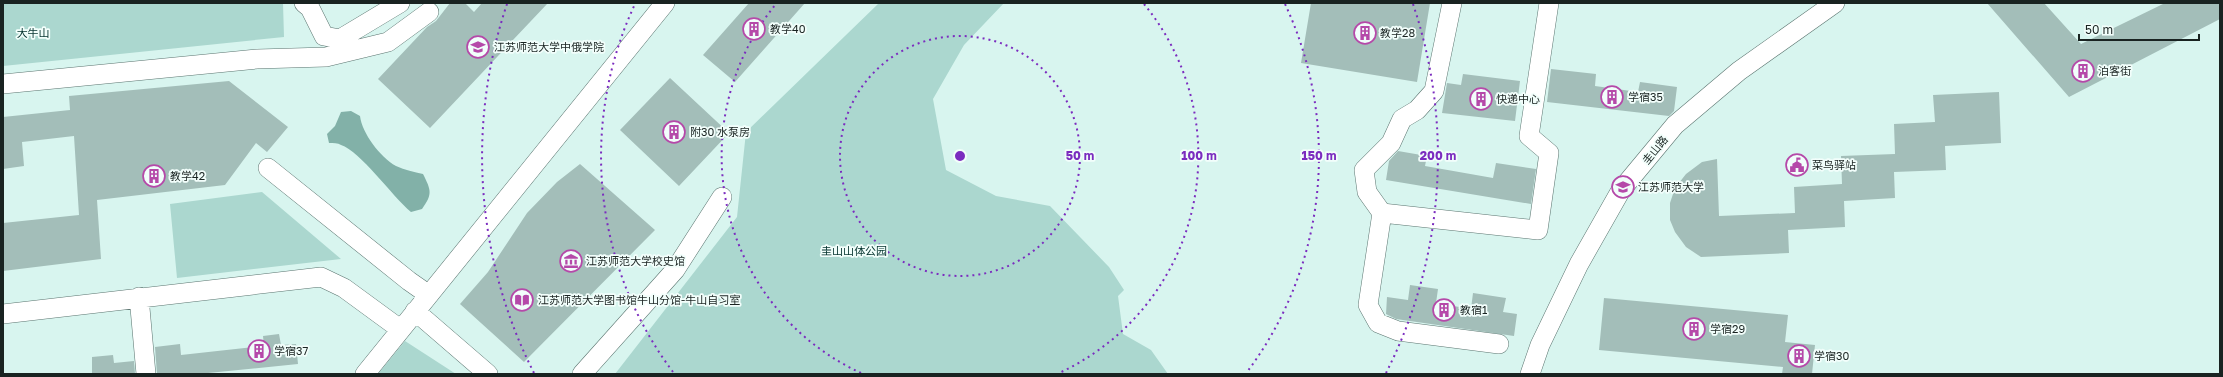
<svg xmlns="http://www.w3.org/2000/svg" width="2223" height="377" font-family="'Golos Text','Noto Sans SC',sans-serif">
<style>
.green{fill:#abd7cf}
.water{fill:#82b1a8}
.building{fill:#a3beb9}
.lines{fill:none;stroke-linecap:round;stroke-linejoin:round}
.minor-casing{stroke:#5b7570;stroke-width:20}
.minor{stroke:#fff;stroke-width:19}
.ring{fill:none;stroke:#7b2cbf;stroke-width:2;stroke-dasharray:2 4}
.labels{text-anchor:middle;stroke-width:3.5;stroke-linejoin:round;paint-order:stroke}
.poi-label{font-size:11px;fill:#192321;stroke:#f2fefb;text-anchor:start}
.park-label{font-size:11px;fill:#03322d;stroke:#f2fefb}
.street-label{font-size:11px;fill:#192321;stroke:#f2fefb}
.centre{fill:#7b2cbf;stroke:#f2fefb;stroke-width:2}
.ring-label{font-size:12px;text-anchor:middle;font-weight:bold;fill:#7b2cbf;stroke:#f2fefb;stroke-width:3.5;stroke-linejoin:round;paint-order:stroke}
</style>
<rect width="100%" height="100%" fill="#d8f5ef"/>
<path class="green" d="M3,3H283L284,37L3,66Z
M879,3H1004L964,45L933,99L946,170L996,196L1050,206L1109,267L1124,290L1118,296L1123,334L1151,350L1168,374H615L737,217L746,132Z
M262,192L341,259L177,278L170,204Z
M405,341L456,374H378Z"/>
<path class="water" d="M351,111L360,116C362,133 380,157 396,166C405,170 414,172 423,174C431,190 433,194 422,209L411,212C392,196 360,151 341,145C338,143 333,143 329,143L327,134L335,126L341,112Z"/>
<path class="building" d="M450,3H465L474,12L482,3H548L430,128L378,79L427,27L436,21Z
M749,3H805L735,82L703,55Z
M1311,3H1430L1417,82L1301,63Z
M1987,3H2044L2081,44L2165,3H2220V19L2069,97Z
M1551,69L1596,74L1595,86L1638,92L1640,82L1677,87L1674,111L1669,116L1547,102Z
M1463,74L1520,81L1515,121L1442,113L1447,83L1461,85Z
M670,78L729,133L679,186L620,130Z
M229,81L288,127L267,152L256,143L225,185L97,200L101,259L3,271V223L79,215L74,136L22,142L24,166L3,169V117L70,110L69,96Z
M1999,92L2001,143L1945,146L1946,170L1894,172L1895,198L1844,201L1845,227L1788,230L1789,253L1701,257L1686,247L1675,232L1670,220V203L1675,188L1686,174L1702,162L1717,159L1719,216L1795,213L1794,187L1842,184L1841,156L1895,154L1894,124L1935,122L1933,95Z
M1398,151L1427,156L1425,166L1493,178L1496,163L1536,169L1531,204L1386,180L1389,161Z
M580,164L655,230L524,362L460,304L488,272L527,213L557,182Z
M1410,285L1438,289L1436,303L1471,309L1473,293L1506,298L1503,312L1517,314L1514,336L1396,319L1386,314L1387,297L1408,300Z
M1604,298L1788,315L1785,342L1815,345L1812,374H1782L1783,367L1599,350Z
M279,334L281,345L296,344L298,364L198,374H157L155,347L180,344L181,355L264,346L263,336Z
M113,355L114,363L134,361L135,374H92V357Z"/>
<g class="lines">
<g class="minor-casing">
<path id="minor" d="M304,3L310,8L324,36L340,39L400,3
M1452,3L1434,91L1417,110L1402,119L1391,143L1364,170L1367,192L1382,213L1538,230L1549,153L1529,136L1549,3
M3,84L257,59L326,57L388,42L429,12
M268,168L409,281L429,295
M1382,213L1368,305L1378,323L1398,331L1499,344
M139,297L146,374
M415,311L488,374
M3,314L321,277L344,288L400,329
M365,374L665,3
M582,374L675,270L722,197
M1530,374L1540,345L1579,264L1621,190L1675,125L1739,71L1835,3"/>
</g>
<use href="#minor" class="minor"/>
</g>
<g class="ring">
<circle cx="960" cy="156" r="120"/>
<path d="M861 373A239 239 0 0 1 776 4M1144 4A239 239 0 0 1 1059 373"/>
<path d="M673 372A359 359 0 0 1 635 4M1285 4A359 359 0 0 1 1247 372"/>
<path d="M534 373A478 478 0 0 1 507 4M1413 4A478 478 0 0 1 1386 373"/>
</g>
<defs>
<g id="building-ring" transform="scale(1.15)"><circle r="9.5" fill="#f2fefb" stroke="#b549a9" stroke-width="1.5"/><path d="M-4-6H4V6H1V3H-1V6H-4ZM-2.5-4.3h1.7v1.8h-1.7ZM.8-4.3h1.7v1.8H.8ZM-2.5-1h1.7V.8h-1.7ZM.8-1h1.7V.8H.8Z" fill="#b549a9"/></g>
<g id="university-ring" transform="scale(1.15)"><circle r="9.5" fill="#f2fefb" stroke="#b549a9" stroke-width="1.5"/><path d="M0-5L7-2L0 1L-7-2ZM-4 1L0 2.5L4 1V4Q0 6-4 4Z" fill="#b549a9"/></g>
<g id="civic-ring" transform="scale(1.15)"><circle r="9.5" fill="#f2fefb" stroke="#b549a9" stroke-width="1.5"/><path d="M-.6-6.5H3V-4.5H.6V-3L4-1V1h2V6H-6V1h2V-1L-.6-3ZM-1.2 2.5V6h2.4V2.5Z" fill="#b549a9"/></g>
<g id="museum-ring" transform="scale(1.15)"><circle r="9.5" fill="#f2fefb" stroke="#b549a9" stroke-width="1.5"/><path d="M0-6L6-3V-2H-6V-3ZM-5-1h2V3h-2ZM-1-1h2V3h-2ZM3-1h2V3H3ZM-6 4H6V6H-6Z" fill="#b549a9"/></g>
<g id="library-ring" transform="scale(1.15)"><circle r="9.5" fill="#f2fefb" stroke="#b549a9" stroke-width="1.5"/><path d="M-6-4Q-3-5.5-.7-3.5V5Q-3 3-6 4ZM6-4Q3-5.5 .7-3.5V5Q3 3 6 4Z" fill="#b549a9"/></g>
</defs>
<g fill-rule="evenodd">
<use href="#building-ring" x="754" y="29"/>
<use href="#building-ring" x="1365" y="33"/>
<use href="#university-ring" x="478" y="47"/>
<use href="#building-ring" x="2083" y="71"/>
<use href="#building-ring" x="1612" y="97"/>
<use href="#building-ring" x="1481" y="99"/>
<use href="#building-ring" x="674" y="132"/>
<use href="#civic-ring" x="1797" y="165"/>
<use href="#building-ring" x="154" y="176"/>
<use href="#university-ring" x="1623" y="187"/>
<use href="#museum-ring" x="571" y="261"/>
<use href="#library-ring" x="522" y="300"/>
<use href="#building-ring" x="1444" y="310"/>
<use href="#building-ring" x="1694" y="329"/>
<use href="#building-ring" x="259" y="351"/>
<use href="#building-ring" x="1799" y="356"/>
</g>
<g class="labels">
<g class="poi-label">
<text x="770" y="33">教学40</text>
<text x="1380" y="37">教学28</text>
<text x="494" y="51">江苏师范大学中俄学院</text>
<text x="2098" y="75">泊客街</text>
<text x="1628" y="101">学宿35</text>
<text x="1496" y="103">快递中心</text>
<text x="690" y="136">附30 水泵房</text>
<text x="1812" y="169">菜鸟驿站</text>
<text x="170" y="180">教学42</text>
<text x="1638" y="191">江苏师范大学</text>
<text x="586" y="265">江苏师范大学校史馆</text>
<text x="538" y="304">江苏师范大学图书馆牛山分馆-牛山自习室</text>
<text x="1460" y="314">教宿1</text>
<text x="1710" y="333">学宿29</text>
<text x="274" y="355">学宿37</text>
<text x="1814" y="360">学宿30</text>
</g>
<g class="park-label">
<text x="33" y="37">大牛山</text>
<text x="854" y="255">圭山山体公园</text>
</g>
<g class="street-label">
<text transform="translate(1655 150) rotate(-51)" y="4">圭山路</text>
</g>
</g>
<circle cx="960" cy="156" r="6" class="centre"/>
<g class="ring-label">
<text x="1080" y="160">50 m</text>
<text x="1199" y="160">100 m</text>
<text x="1319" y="160">150 m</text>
<text x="1438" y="160">200 m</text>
</g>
<rect width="2223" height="377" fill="none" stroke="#192321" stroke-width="8"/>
<path d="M2079 34v6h120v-6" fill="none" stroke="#192321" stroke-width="2"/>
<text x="2085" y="34" font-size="12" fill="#192321" stroke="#f2fefb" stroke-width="3" paint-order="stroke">50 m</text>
</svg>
